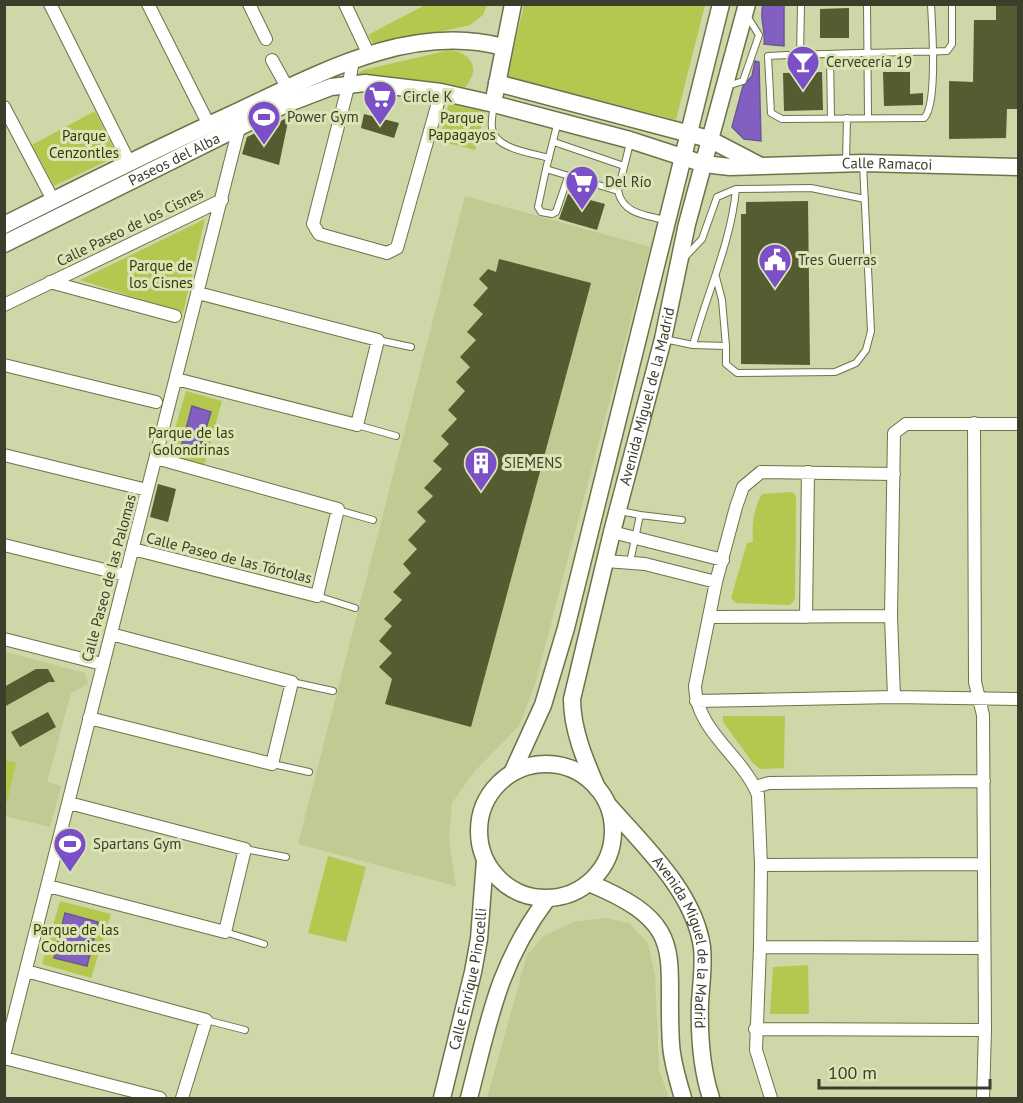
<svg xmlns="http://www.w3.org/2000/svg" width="1023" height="1103" font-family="'PT Sans',sans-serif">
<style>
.built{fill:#c0ca93}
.green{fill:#b6c750}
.water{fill:#8160c2;stroke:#6c5695;stroke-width:1.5}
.building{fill:#555c31}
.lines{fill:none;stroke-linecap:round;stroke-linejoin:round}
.lane-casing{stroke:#6c7448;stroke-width:8}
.street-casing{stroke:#6c7448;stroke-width:14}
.secondary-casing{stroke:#6c7448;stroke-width:19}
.lane{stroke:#fff;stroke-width:6}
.street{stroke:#fff;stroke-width:12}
.secondary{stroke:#fff;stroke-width:16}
.labels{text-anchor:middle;stroke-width:6;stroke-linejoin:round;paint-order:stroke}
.poi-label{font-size:15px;fill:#3a3e2b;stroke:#dae4b4;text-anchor:start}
.park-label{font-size:15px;fill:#353b07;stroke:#dae4b4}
.street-label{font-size:15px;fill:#3a3e2b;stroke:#dae4b4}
</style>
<rect width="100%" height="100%" fill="#cdd7a7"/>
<path class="built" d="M465,196L650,247L534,688L518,727L474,772L452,803L449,841L456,886L298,844Z
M5,652L85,673L88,684L71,693L47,782L61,786L50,827L5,816Z
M605,918L629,923L648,943L655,975L659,1070L669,1098H487L527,955L544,936L573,922Z"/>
<path class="green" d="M425,5H487L483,15L470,25L382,45L374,44L368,35Z
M524,5H705L676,120L507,76Z
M450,50C474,53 481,72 463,89L358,79L357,74L363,70Z
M449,103L485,112L475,150L439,141Z
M95,111L117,156L54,186L32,145Z
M205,219L183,313L80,280Z
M186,391L222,401L204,466L167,456Z
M792,492L796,496L795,599L790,605L736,603L731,598L747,543L753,542C752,526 753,509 762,494Z
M723,716H785L784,768L760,769L753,763L723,722Z
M5,760L16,763L5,810L4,760Z
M328,856L366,867L346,942L308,933Z
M60,901L111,914L91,978L42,964Z
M808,965L809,1014H770L773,967Z"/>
<path class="water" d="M763,5H784V46L764,44C766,29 759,19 763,5Z
M755,61L759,62L761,141L744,139L732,127L743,86L752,76Z
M192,406L211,412L198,455L180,452Z
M65,913L98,922L87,966L54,958Z"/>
<path class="building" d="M996,4H1017V109H1007L1006,138L949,139V81L973,82L974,20H996Z
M849,8V38H820V9Z
M822,72L823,110L784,111L783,73Z
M883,72H910V94L923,93V105L884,106Z
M364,114L399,123L394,138L361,128Z
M289,117L279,165L242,154L247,137Z
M568,194L605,204L597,230L559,219Z
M808,201L810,365L741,364V214H746V202Z
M499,259L591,283L471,727L385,704L392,679L379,667L392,653L379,641L392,626L384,619L402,600L393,592L411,573L403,564L417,549L408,540L426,521L417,512L433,496L424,488L442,469L433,461L449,444L441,436L457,419L448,410L465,391L456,382L470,367L460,357L476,340L467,332L483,314L473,305L488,288L479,279L488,269L496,272Z
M158,484L176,489L168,522L150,517Z
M36,669H48L55,682H49L4,707V687Z
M48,712L56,727L20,747L11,732Z"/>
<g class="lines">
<g class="lane-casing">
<path id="lane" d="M867,4L868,117
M931,4C932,26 938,105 924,118L782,119L771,113L768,56C827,53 887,53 947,51L952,44V4
M800,55L801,4
M830,55L831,118
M727,86L743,81L759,35L747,16
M494,104C493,112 491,120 492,128C494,149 532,153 549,158
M558,121L546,169L618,191C623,214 645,215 665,220
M554,142L624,166
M846,162L847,118
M546,169L538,207L541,212L552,214L556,212L568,177
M618,191L630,143
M685,257L702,239L717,197L736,189
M716,277L722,300L726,346
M664,339L693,345C707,293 731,243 736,189L811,188L865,199
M378,340L411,347
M693,345L726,346V364L737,373L835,372L856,363L866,350L871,331L863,164
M357,425L396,436
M338,510L373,520
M620,511L640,515
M630,562L640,515L682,520
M317,596L355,608
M292,682L333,691
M273,764L309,772
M245,849L286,857
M225,932L264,944
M206,1020L245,1030"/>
</g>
<g class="street-casing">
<path id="street" d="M50,4L129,162
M148,4L209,125
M249,4L266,39
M345,4L369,55
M272,60L287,87
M353,60L349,83L313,224L319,234L387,253L397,248L441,92
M4,107L53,200
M50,282L175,316
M4,305L222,200
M4,365L156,402
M176,379L357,425L378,340L198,293
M974,423L975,682L983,715L985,1030L983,1098
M4,455L147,490
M894,474L761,472L743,487L736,507L716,582L695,686C696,731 743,756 758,795L761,865L983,864
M612,532L723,560
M4,545L125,575
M133,549L317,596L338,509L156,458
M606,561L645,564L716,582
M710,617L891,616
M806,617L808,472
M4,639L102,664
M894,697L891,616L894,433L906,424H1018
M696,701L894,697L1018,699
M89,718L272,764L292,682L111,634
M755,787L769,783L984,781
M761,865L760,947L984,948
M48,886L225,932L245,849L69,803
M760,947L756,1050L771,1098
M26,971L206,1020L182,1098
M755,1029L985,1030
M4,1056L240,124
M4,1058L160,1098"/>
</g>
<g class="secondary-casing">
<g id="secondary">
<path d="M497,83L709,139L757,164"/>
<path d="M495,94L513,4"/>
<path d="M4,225C78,188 151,151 226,117C311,78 407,21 503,47"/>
<path id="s1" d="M4,244L284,105L331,87L365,83L441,92L494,104L630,140L704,164L730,167L863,163L1018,167"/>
<circle cx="546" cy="831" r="67"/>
<path d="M512,773L543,705L566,628L721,4"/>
<path id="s2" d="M597,788C585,760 572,730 572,699L612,532L663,339L687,224L747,4"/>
<path id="s3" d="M610,807C645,847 694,892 702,947C704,966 701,984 700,1003C699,1036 701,1067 711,1098"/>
<path d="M589,883C691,925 665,954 671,1044C672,1062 678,1081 683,1098"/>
<path id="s4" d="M442,1098L473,972L479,939L485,860"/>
<path d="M469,1098C489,1021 498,964 547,899"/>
</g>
</g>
<use href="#lane" class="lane"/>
<use href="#street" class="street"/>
<use href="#secondary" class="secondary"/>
</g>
<defs>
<g id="bar-pin" transform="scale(1.725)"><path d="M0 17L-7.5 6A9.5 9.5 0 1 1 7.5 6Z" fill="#7b4fc8" stroke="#dae4b4"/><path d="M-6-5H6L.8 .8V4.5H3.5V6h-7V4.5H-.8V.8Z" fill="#fff"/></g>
<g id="supermarket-pin" transform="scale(1.725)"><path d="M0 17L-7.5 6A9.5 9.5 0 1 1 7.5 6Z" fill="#7b4fc8" stroke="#dae4b4"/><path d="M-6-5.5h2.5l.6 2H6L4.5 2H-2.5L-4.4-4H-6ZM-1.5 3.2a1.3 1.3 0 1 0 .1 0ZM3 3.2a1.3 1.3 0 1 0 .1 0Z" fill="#fff"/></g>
<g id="stadium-pin" transform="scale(1.725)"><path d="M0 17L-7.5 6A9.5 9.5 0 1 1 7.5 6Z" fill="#7b4fc8" stroke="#dae4b4"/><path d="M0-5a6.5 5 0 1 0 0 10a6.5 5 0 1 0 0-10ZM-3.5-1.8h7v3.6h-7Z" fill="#fff"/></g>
<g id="civic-pin" transform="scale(1.725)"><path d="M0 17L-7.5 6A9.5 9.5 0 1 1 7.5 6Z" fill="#7b4fc8" stroke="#dae4b4"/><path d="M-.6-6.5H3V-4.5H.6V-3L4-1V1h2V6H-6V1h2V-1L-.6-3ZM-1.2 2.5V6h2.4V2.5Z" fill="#fff"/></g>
<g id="building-pin" transform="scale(1.725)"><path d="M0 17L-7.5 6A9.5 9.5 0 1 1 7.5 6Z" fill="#7b4fc8" stroke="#dae4b4"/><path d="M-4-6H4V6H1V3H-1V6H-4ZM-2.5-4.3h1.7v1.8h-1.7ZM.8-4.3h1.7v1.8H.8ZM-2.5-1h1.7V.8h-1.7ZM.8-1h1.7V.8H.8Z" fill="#fff"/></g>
</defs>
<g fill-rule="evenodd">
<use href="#bar-pin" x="803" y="62"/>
<use href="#supermarket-pin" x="380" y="97"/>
<use href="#stadium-pin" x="264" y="117"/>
<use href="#supermarket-pin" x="582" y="182"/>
<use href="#civic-pin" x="775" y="260"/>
<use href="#building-pin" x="481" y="463"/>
<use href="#stadium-pin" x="70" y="844"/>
</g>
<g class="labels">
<g class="poi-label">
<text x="826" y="67">Cervecería 19</text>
<text x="403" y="102">Circle K</text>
<text x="287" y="122">Power Gym</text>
<text x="605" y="187">Del Río</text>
<text x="798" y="265">Tres Guerras</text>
<text x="504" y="468">SIEMENS</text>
<text x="93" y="849">Spartans Gym</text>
</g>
<g class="park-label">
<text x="462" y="123">Parque<tspan x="462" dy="17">Papagayos</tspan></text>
<text x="84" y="141">Parque<tspan x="84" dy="17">Cenzontles</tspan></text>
<text x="161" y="271">Parque de<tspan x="161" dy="17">los Cisnes</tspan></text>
<text x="191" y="438">Parque de las<tspan x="191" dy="17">Golondrinas</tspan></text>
<text x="76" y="935">Parque de las<tspan x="76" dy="17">Codornices</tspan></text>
</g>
<g class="street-label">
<text dy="5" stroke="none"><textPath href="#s1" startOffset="190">Paseos del Alba</textPath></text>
<text dy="5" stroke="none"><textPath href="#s1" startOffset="930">Calle Ramacoi</textPath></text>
<text transform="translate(130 227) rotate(-26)" y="5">Calle Paseo de los Cisnes</text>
<text dy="5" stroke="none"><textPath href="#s2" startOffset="405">Avenida Miguel de la Madrid</textPath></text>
<text transform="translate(229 558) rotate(14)" y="5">Calle Paseo de las Tórtolas</text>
<text transform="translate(109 578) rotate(-75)" y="5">Calle Paseo de las Palomas</text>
<text dy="5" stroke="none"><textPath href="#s3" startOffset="160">Avenida Miguel de la Madrid</textPath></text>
<text dy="5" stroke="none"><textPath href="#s4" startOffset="122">Calle Enrique Pinocelli</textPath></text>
</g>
</g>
<rect width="1023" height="1103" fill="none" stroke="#3a3e2b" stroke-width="12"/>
<path d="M819 1079v9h171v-9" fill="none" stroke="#3a3e2b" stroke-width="3"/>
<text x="828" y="1079" font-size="18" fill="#3a3e2b" stroke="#dae4b4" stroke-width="4.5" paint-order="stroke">100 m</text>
</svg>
